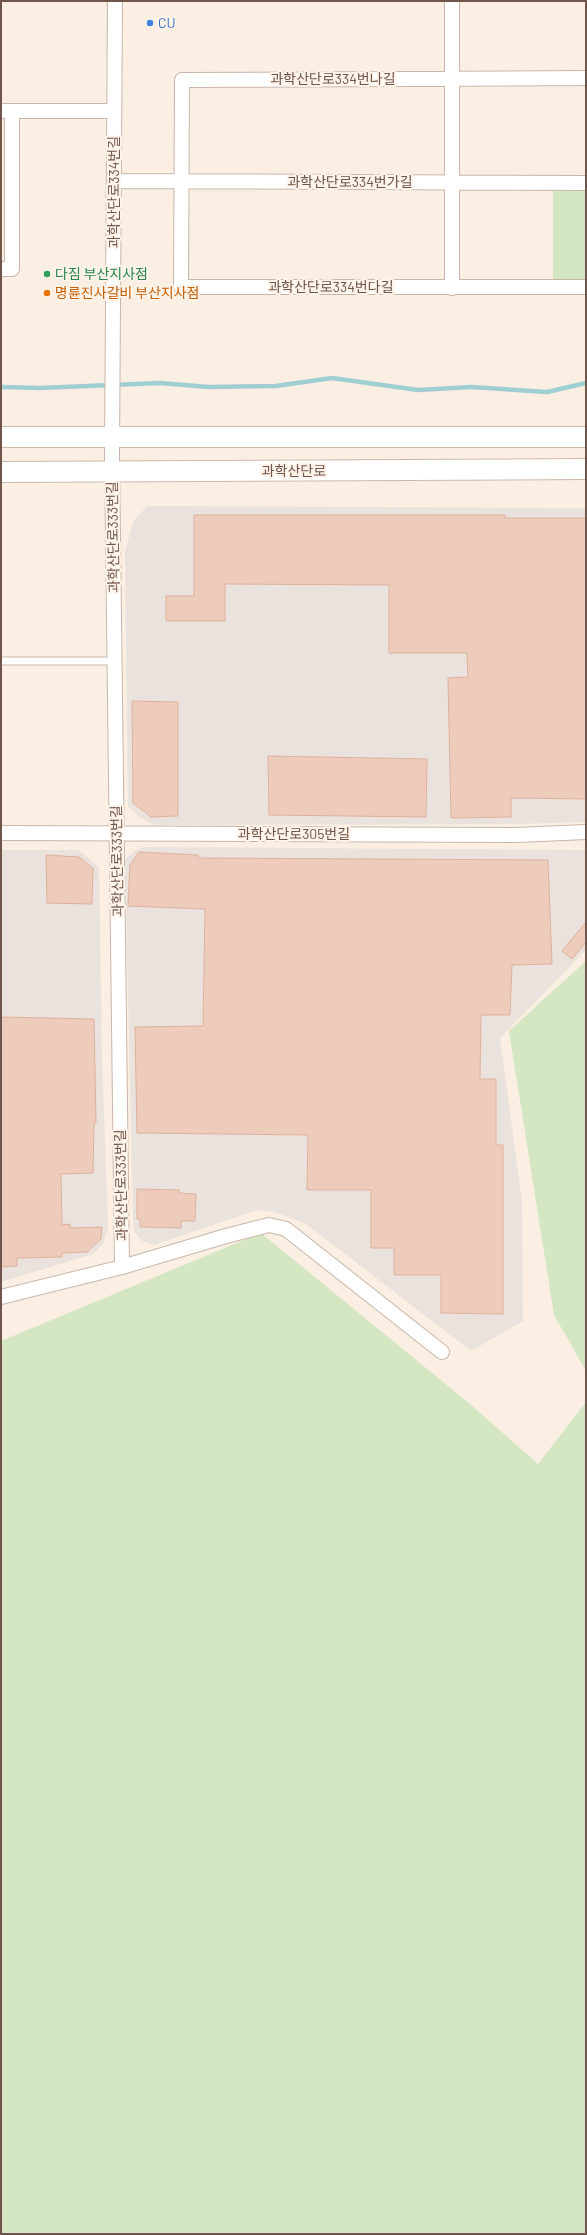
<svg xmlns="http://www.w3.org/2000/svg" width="587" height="2235" font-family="Barlow,'Noto Sans KR',sans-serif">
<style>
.industrial{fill:#eae2dd}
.green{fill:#d4e7c2}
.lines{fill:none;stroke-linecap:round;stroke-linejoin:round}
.stream{stroke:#9fcfd3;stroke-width:4.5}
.building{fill:#eeccbc;stroke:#dfb19d}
.lane-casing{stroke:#cab6aa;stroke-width:9}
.street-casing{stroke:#cab6aa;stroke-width:16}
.secondary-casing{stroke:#cfb8aa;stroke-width:22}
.lane{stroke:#fff;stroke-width:7}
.street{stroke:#fff;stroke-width:14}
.secondary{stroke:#fff;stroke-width:20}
.shop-dot{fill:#3f7fe0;stroke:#fef3e8;stroke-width:1.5}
.leisure-dot{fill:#2e9e5b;stroke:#fef3e8;stroke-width:1.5}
.food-dot{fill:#e8710a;stroke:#fef3e8;stroke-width:1.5}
.labels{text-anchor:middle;stroke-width:4;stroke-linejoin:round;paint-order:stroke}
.shop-label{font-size:14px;fill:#366cbe;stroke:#fef3e8;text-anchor:start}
.street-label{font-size:14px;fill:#70554a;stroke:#fef3e8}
.leisure-label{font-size:14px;fill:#27864d;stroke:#fef3e8;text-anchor:start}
.food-label{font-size:14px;fill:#c56008;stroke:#fef3e8;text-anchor:start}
</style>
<rect width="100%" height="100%" fill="#faefe2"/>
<path class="industrial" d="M147,506L586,508V822L520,824L154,825L140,817L128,807L125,552L133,522Z
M143,847L586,850V950L500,1038L522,1201L523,1321L471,1351L305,1223L274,1212L257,1210L154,1245L142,1241L134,1231L133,1219L125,859L135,851Z
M1,850H78L99,867L102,1057L108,1228L103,1244L93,1254L1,1282Z"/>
<path class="green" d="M553,183H586V287H553Z
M586,961V1371L554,1315L509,1031Z
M261,1233L470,1404L538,1464L586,1402V2234H1V1341Z"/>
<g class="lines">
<path class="stream" d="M1,387L40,388L160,383L209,387L276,386L332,378L418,390L471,387L547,392L586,383"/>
</g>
<path class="building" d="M194,515H505V518H586V799L511,798V817L451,818L448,678L468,677L467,653H389V585L225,584V621H166V596H194Z
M132,701L178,702V816L151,817L133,803Z
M268,756L427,759L426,817L269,815Z
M139,852L198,855V858L548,860L552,964L512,965L510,1015H481L480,1079H496V1145H503V1314L441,1313V1275H394V1248H371V1190H307L308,1135L137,1133L135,1027L203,1026L205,909L128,906L130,865Z
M46,855L79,857L93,868L92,904L47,903Z
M586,922V942L572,959L562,951Z
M1,1017L94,1019L96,1123H94L93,1173L61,1174L62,1225L70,1224V1228L102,1227L101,1239L87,1252L62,1253V1257L17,1258V1266L1,1267Z
M137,1189L179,1190V1193L196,1194L195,1221H181V1228L140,1227V1219H137Z"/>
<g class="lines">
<g class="lane-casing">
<path id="lane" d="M1,661H114"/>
</g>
<g class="street-casing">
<path id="street" d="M115,1L112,455L122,1267
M452,1V288
M586,78L182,80L181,287H586
M1,111H12V269H1
M12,111H114
M114,181L586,183
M1,833L517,835L586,832
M1,1297L122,1267L226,1236L269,1225L286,1229L442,1352"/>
</g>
<g class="secondary-casing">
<path id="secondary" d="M1,437H586
M1,472L586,469"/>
</g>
<use href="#lane" class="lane"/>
<use href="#street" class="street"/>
<use href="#secondary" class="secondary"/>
</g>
<circle class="shop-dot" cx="150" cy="23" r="4"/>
<circle class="leisure-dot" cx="47" cy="274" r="4"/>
<circle class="food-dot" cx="47" cy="293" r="4"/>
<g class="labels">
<g class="shop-label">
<text x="158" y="28">CU</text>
</g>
<g class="street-label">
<text x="333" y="84">과학산단로334번나길</text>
<text x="350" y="187">과학산단로334번가길</text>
<text transform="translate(114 192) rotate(-90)" y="5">과학산단로334번길</text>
<text x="331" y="292">과학산단로334번다길</text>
<text x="294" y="476">과학산단로</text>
<text transform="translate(113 537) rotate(-91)" y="5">과학산단로333번길</text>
<text x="294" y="839">과학산단로305번길</text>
<text transform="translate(117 861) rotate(-91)" y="5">과학산단로333번길</text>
<text transform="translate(121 1185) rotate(-91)" y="5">과학산단로333번길</text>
</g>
<g class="leisure-label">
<text x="55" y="279">다짐 부산지사점</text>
</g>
<g class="food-label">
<text x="55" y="298">명륜진사갈비 부산지사점</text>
</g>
</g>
<rect width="587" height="2235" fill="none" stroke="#70554a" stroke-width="4"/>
</svg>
